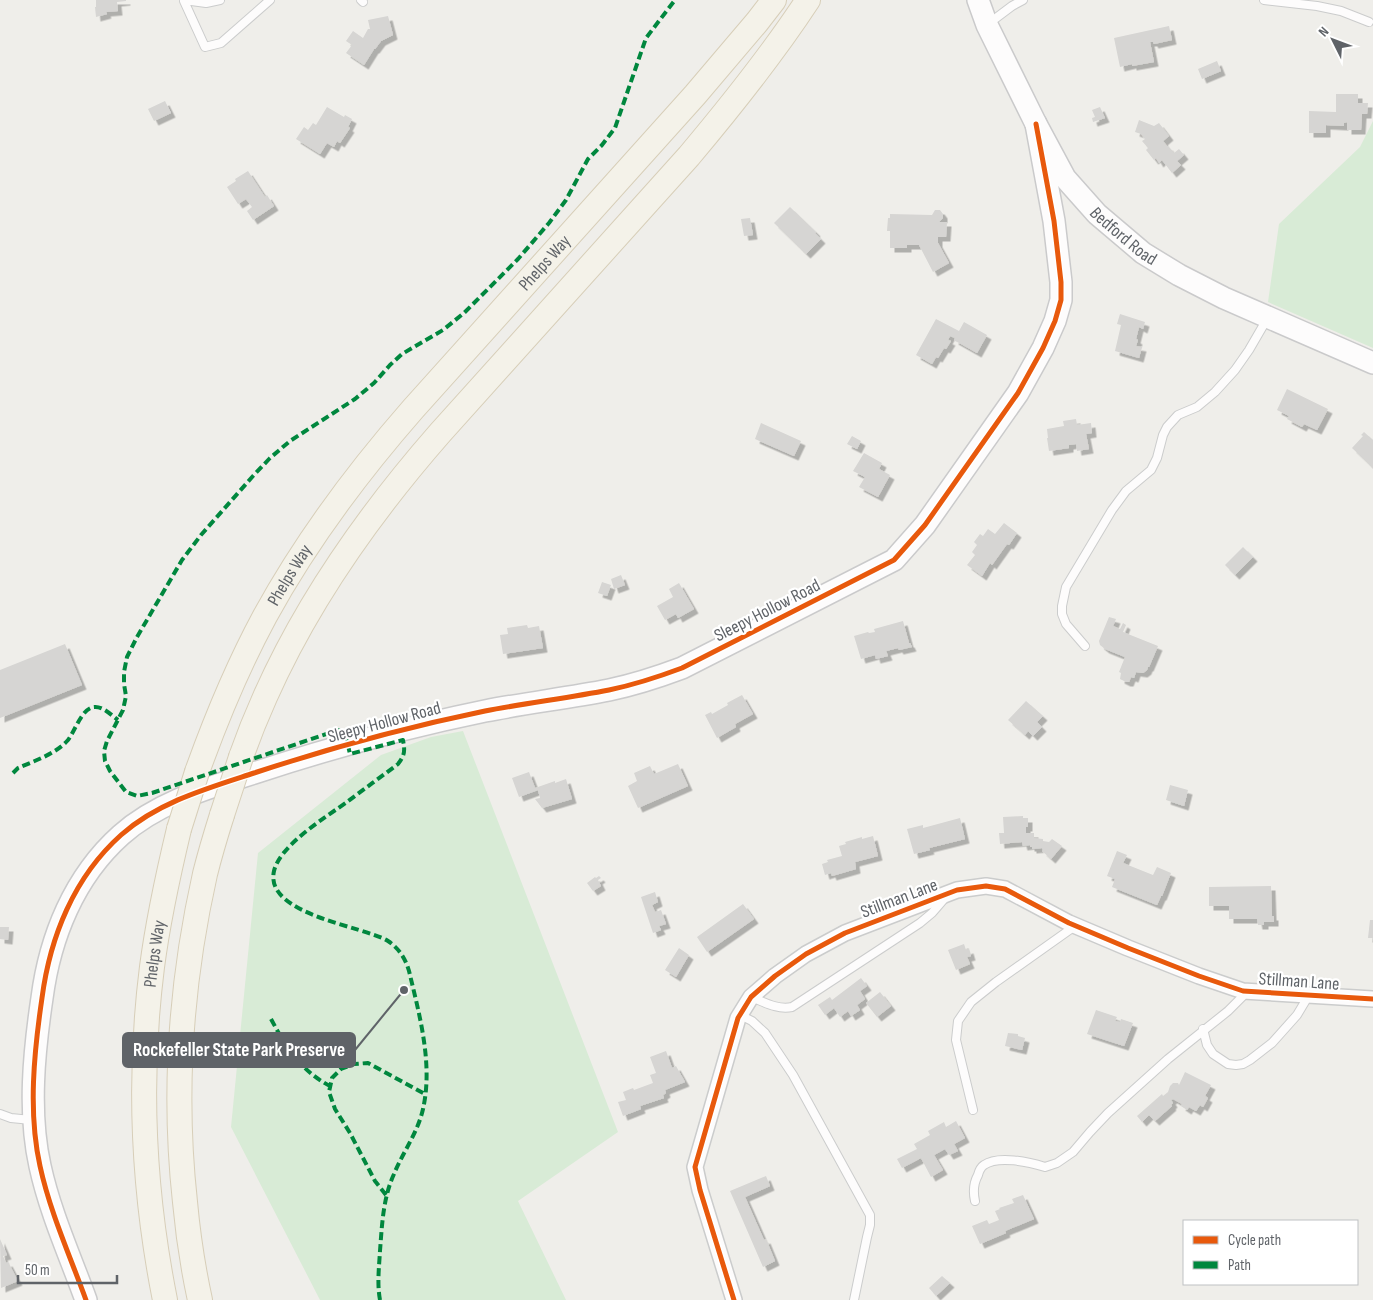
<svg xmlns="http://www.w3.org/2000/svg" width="1373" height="1300" font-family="'Sofia Sans Condensed',sans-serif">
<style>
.green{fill:#d8ebd6}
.building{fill:#d6d5d3;filter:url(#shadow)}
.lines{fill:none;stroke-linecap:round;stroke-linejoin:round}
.lane-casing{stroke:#cbcccc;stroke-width:10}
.street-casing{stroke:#cbcccc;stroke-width:18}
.secondary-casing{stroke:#cacacb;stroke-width:24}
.primary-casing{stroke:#d7ceb8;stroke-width:26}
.lane{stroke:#fdfcfc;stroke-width:8}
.street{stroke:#fdfcfc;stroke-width:15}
.secondary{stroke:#fdfcfc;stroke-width:21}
.primary{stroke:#f4f2e9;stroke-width:24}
.primary-bridge-casing{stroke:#d7ceb8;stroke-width:26;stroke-linecap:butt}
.primary-bridge{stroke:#f4f2e9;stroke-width:24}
.quiet{stroke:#00873e;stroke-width:4;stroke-dasharray:8 4;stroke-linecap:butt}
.cycleway-casing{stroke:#fff;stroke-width:8}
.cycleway{stroke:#e8590c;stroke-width:5}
.labels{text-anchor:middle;stroke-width:4.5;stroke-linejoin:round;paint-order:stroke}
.street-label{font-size:18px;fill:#5f6368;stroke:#fff}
.leader{fill:none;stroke:#5f6368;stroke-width:2}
.callout-dot{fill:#5f6368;stroke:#fff;stroke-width:2}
.callout{fill:#5f6368;stroke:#5f6368;stroke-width:2}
.callout-label{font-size:19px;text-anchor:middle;font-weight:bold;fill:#fff}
</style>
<defs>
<filter id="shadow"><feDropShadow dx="4.5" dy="4.5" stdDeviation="0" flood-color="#0004"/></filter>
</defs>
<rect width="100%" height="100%" fill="#efeeea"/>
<path class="green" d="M1373,121V348L1268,302L1279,224L1360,147Z
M463,731L618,1132L518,1201L566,1300H320L231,1127L258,853L381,755L431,737Z"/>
<path class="building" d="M96,0H126V1L117,2L118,11L106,12L107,14L96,17L95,7H96Z
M388,16L393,35L381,41L375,49H374L364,65L346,53L352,45L346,41L353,31L363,38L368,29H370L368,20Z
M1169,26L1172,40L1154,44L1153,42H1150L1154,62L1132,66V64L1120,67L1114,38Z
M1217,61L1221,71L1202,79L1198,69Z
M1336,94H1358V103H1368L1367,114H1362L1361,130H1347V122L1344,123V126L1326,125V133H1309V111L1336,112Z
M165,101L171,113L154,121L148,109Z
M327,107L344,117L345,115L352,119L348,127L350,128L340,143L337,141L334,147L327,143L320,154L296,139L304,127L308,130L313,123L316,125Z
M1100,107L1105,118L1093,122L1092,118L1095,117L1092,110Z
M1139,120L1154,126L1159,123L1169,136L1163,141L1167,146H1168L1174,153L1179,149L1184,155L1177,161L1181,165L1172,173L1162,160L1159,163L1156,158L1154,160L1146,150L1148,148L1142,141L1145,139L1141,134L1135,132Z
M248,171L265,197L267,195L274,206L253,220L247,211L252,207L246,199L238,204L227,187L236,181L235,179Z
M790,207L816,232L815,233L821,239L806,254L774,223Z
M935,210H940L943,214V218L939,222H947L946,237H938V243L949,263L933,272L919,245H907V248H890V231H887L888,218H890V214L932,215Z
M750,218L753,235L744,236L741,219Z
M1120,314L1145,322L1143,329L1139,327L1136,339L1138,340L1136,346L1142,347L1139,358L1115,351L1121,325L1117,324Z
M936,319L959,331L964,322L987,335L977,353L954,340L955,338L950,336L948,340L951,341L946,349L944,348L938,358L936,357L932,364L916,355Z
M1287,389L1328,409L1317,430L1304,424L1302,427L1287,419L1289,416L1277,410Z
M1076,419L1077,425L1091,423L1092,433L1086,434L1089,449L1077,451L1076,444L1069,445V448L1049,451L1047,438H1048L1047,429L1064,426L1063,421Z
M761,423L801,441L794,456L755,439Z
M1364,432L1373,440V468L1352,448L1363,436L1361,435Z
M852,436L861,441L857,449L847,444Z
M864,453L882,463L879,469L890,475L878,497L859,487L865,477L853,471Z
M1004,523L1017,533L1009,545L1007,544L992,565L990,563L982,576L967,565L975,555L972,552L977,545L974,542L980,534L983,536L988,529L995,534Z
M1243,547L1253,557L1235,575L1225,565Z
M621,575L625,585L614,589L611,579Z
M602,582L611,585L607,596L598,593Z
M679,583L694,609L678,618L676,614L665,620L657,606L673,597L669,589Z
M1109,617L1116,619L1113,626L1120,629L1123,623L1126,625L1123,632L1158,646L1149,667H1148L1147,670L1143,673L1136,672L1134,678L1131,677L1129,682H1126L1120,679L1121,673L1119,672L1125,657L1105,649L1100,645L1099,641Z
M903,621L909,643H910L912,647L899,650L898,648L886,651L888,656L876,659L875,655L861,659L854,636L868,632L869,633L875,632L874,629Z
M527,625L528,628L539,626L543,648L503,654L500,635L508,634L507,628Z
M65,644L82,685L0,718V670Z
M742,695L753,714L735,724L736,727L717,738L705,715L711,712L712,714L728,705L727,703Z
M1026,701L1043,716L1037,722L1042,727L1033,736L1028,731L1025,735L1008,720Z
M678,764L688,786L638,808L628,786L637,781L634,773L650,766L654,774Z
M529,772L535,788L555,781V783L566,779L572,799L542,808L535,799L540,798L538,790L519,797L512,778Z
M1170,785L1188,790L1184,806L1166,800Z
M1023,816V818H1028V827H1026V833H1034V838L1043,839V841L1049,842L1052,839L1062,846L1051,859L1042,851L1043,850L1042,848L1032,849V847H1030V845L1023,846L1022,842L1000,844L999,833H1004L1003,817Z
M960,818L965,839L929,848L930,850L914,854L907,829L923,825V828Z
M873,836L878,856L855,862L856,869L832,876L831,873L825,875L822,864L828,862L827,860L842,856L839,846L846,844L845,842L862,837V839Z
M1117,851L1127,855L1123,863L1153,875L1157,867L1171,873L1162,896H1161L1157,905L1112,887L1115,879L1107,876Z
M599,876L601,878L598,880L601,886L593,891L587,883L595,877L596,878Z
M1271,886L1272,916H1274V922H1264V925H1258L1257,919H1229V906H1209V887Z
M655,892L658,902L652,905L655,912L661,910L666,924L659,926L661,930L653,933L641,897Z
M743,904L754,919L707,952L697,937Z
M1370,920H1373V938H1368Z
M0,927H9L8,940L0,939Z
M964,944L966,950L969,949L971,956L967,957L970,964L956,970L948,950Z
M679,948L689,955L676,977L665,970Z
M861,978L867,986L860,991L865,999L857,1005L860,1010L851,1016L848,1011L840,1017L834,1008L825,1015L818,1005L830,997L832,1000Z
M880,992L891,1006L877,1017L866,1003Z
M1096,1010L1117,1017L1115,1021L1120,1022L1121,1019L1133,1023L1124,1046L1087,1034Z
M1008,1033L1018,1034V1036L1025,1038L1022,1050L1005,1046Z
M666,1051L672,1068L676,1066L685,1082L665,1090L666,1093L663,1095L664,1098L640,1106L641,1109L623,1116L618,1102L626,1100L623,1092L633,1088L634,1090L653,1083L650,1075L656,1073L650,1057Z
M1185,1072L1211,1085L1205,1096L1208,1098L1203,1107L1200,1105L1196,1111L1189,1107L1187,1110L1181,1106L1182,1104L1173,1099L1171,1100L1173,1103L1171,1105L1172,1106L1155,1121L1149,1115L1142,1122L1137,1116L1162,1094L1163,1096L1168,1092L1170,1086L1173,1083H1178L1179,1085Z
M956,1121L965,1138L954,1144L958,1151L949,1155L945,1149L934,1155L943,1170L931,1177L921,1158L902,1168L897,1159L917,1149L914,1144L930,1135L928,1131L944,1122L946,1127Z
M766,1176L770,1186L745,1197L764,1240L766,1239L775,1261L763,1267L730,1191Z
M1023,1195L1034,1219L1005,1231L1006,1233L980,1244L972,1226L987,1220L989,1224L999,1220L995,1211L1000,1209L999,1208L1014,1203L1012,1199Z
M0,1239L7,1255L3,1256L6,1263L8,1262L18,1281L1,1288Z
M942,1276L950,1283L936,1296L929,1288Z"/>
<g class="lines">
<g class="lane-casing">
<path id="lane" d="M184,0L206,3L220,0
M361,0L363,2
M1264,0L1317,6L1341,11L1369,22
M184,1L205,47L221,43L270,0
M988,24L1012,6L1023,0
M1085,646L1066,624L1062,614V606L1066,587L1112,510L1126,491L1151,470L1157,458L1163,435L1167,427L1178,415L1197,407L1215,392L1235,370L1249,350L1267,319
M751,997C764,1002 777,1010 792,1007L920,923L932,913L945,898
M740,1015L752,1021L765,1033L793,1075L870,1215V1225L867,1237L854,1300
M1203,1029L1207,1045L1213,1054L1228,1064L1236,1065L1243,1064L1250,1060L1272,1043L1297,1015L1309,995
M973,1110L956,1040L958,1021L971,1002L996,982L1075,926
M0,1114L11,1118L31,1120
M975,1201C973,1192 973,1184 978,1175C979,1171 981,1167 984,1165C998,1155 1029,1162 1045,1167L1057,1163L1073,1152L1090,1132L1108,1113L1168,1059L1228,1011L1242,997L1246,991"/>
</g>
<g class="street-casing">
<path id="street" d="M734,1300L700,1190L695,1167L738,1018L751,997L775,976L806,954L845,933L957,890L986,886L1005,889L1069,923L1128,948L1199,976L1243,991L1373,999"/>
</g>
<g class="secondary-casing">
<g id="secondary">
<path id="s1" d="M978,0L987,25L1036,124L1065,178L1097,214L1143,253L1179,275L1224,298L1373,363"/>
<path d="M86,1300C70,1256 50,1212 40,1166C28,1112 34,1052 42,998C50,937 74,877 121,835C158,802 208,788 254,773C330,748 407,727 485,711C526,703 568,698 609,690C633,685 658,677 682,668L894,560L925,525L1018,393L1043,348L1055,321L1061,300V282L1054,221L1036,124"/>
</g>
</g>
<g class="primary-casing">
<g id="primary">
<path d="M241,757C248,737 256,717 265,697C308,600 370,513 440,433L689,156C731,106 772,55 808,0"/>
<path id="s2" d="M197,772C216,719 238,666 265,616C306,541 357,473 413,409L695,95L757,22L774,0"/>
<path id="s3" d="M165,1300C143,1190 138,1078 152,967C158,921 168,875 179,829"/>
<path d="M200,1300C193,1268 188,1235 185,1202C173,1093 181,981 205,874C210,854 216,834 222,815"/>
</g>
</g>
<use href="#lane" class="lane"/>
<use href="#street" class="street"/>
<use href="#secondary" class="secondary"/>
<use href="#primary" class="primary"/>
<g class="primary-bridge-casing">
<path id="primary-bridge" d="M222,815L241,757
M179,829L197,772"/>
</g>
<use href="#primary-bridge" class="primary-bridge"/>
<path class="quiet" d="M13,773L18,768C34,761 56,754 68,740C75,731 82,708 94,707C103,706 111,715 118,720
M271,1019C286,1047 301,1071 330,1086
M386,1195L375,1181L350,1133L335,1109L329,1092L332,1078L341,1069L354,1064L368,1063L425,1094
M380,1300C377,1284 379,1268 380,1251C382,1225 383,1198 394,1174C403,1152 418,1132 423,1109C433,1065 420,1017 410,975C407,961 400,949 388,941C364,926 264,915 274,871C280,845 326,817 347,802C364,789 381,777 398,764C405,755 405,751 403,740L350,754L345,733L338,730L152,793L137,796L126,792L110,771L105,761L104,751L107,741L123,710L126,696L124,684V672L127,657L137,637L182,560L201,535L253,476L270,458L290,441L355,399L374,383L390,365L402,354L443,330L464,313L518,259L549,223L566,200L588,159L602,145L615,128L646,38L675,0"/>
<g class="cycleway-casing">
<path id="cycleway" d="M86,1300C70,1256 50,1212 40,1166C28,1112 34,1052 42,998C50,937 74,877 121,835C158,802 208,788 254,773C330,748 407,727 485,711C526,703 568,698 609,690C633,685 658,677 682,668L894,560L925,525L1018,393L1043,348L1055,321L1061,300V282L1054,221L1036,124
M734,1300L700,1190L695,1167L738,1018L751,997L775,976L806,954L845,933L957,890L986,886L1005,889L1069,923L1128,948L1199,976L1243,991L1373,999"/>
</g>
<use href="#cycleway" class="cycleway"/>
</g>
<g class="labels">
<g class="street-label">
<text dy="6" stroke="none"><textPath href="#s1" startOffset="281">Bedford Road</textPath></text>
<text dy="6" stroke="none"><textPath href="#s2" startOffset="622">Phelps Way</textPath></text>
<text dy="6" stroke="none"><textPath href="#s2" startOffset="218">Phelps Way</textPath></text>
<text transform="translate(767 610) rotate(-27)" y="6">Sleepy Hollow Road</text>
<text transform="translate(384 722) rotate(-15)" y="6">Sleepy Hollow Road</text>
<text transform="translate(899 898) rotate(-21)" y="6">Stillman Lane</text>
<text dy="6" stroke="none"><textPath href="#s3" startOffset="348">Phelps Way</textPath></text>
<text transform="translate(1299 981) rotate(4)" y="6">Stillman Lane</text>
</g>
</g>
<path class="leader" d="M404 990L355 1050"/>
<circle class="callout-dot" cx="404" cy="990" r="5"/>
<rect class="callout" x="123" y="1033" width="232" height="34" rx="5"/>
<g class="callout-label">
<text x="239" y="1056">Rockefeller State Park Preserve</text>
</g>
<rect x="1183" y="1220" width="175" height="65" fill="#ffffff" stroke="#bfc1c3"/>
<rect x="1193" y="1236" width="25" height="8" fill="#e8590c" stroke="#bfc1c3"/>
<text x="1228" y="1245" font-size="15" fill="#5f6368">Cycle path</text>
<rect x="1193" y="1261" width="25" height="8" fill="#00873e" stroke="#bfc1c3"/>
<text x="1228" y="1270" font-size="15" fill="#5f6368">Path</text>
<g transform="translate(1333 40) rotate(312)" stroke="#ffffff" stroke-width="4" paint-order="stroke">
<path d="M0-4L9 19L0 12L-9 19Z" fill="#5f6368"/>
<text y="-8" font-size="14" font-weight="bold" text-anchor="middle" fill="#5f6368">N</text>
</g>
<path d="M18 1275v8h99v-8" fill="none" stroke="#5f6368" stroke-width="2.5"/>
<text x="25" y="1275" font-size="15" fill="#5f6368" stroke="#ffffff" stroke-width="4" paint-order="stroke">50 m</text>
</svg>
